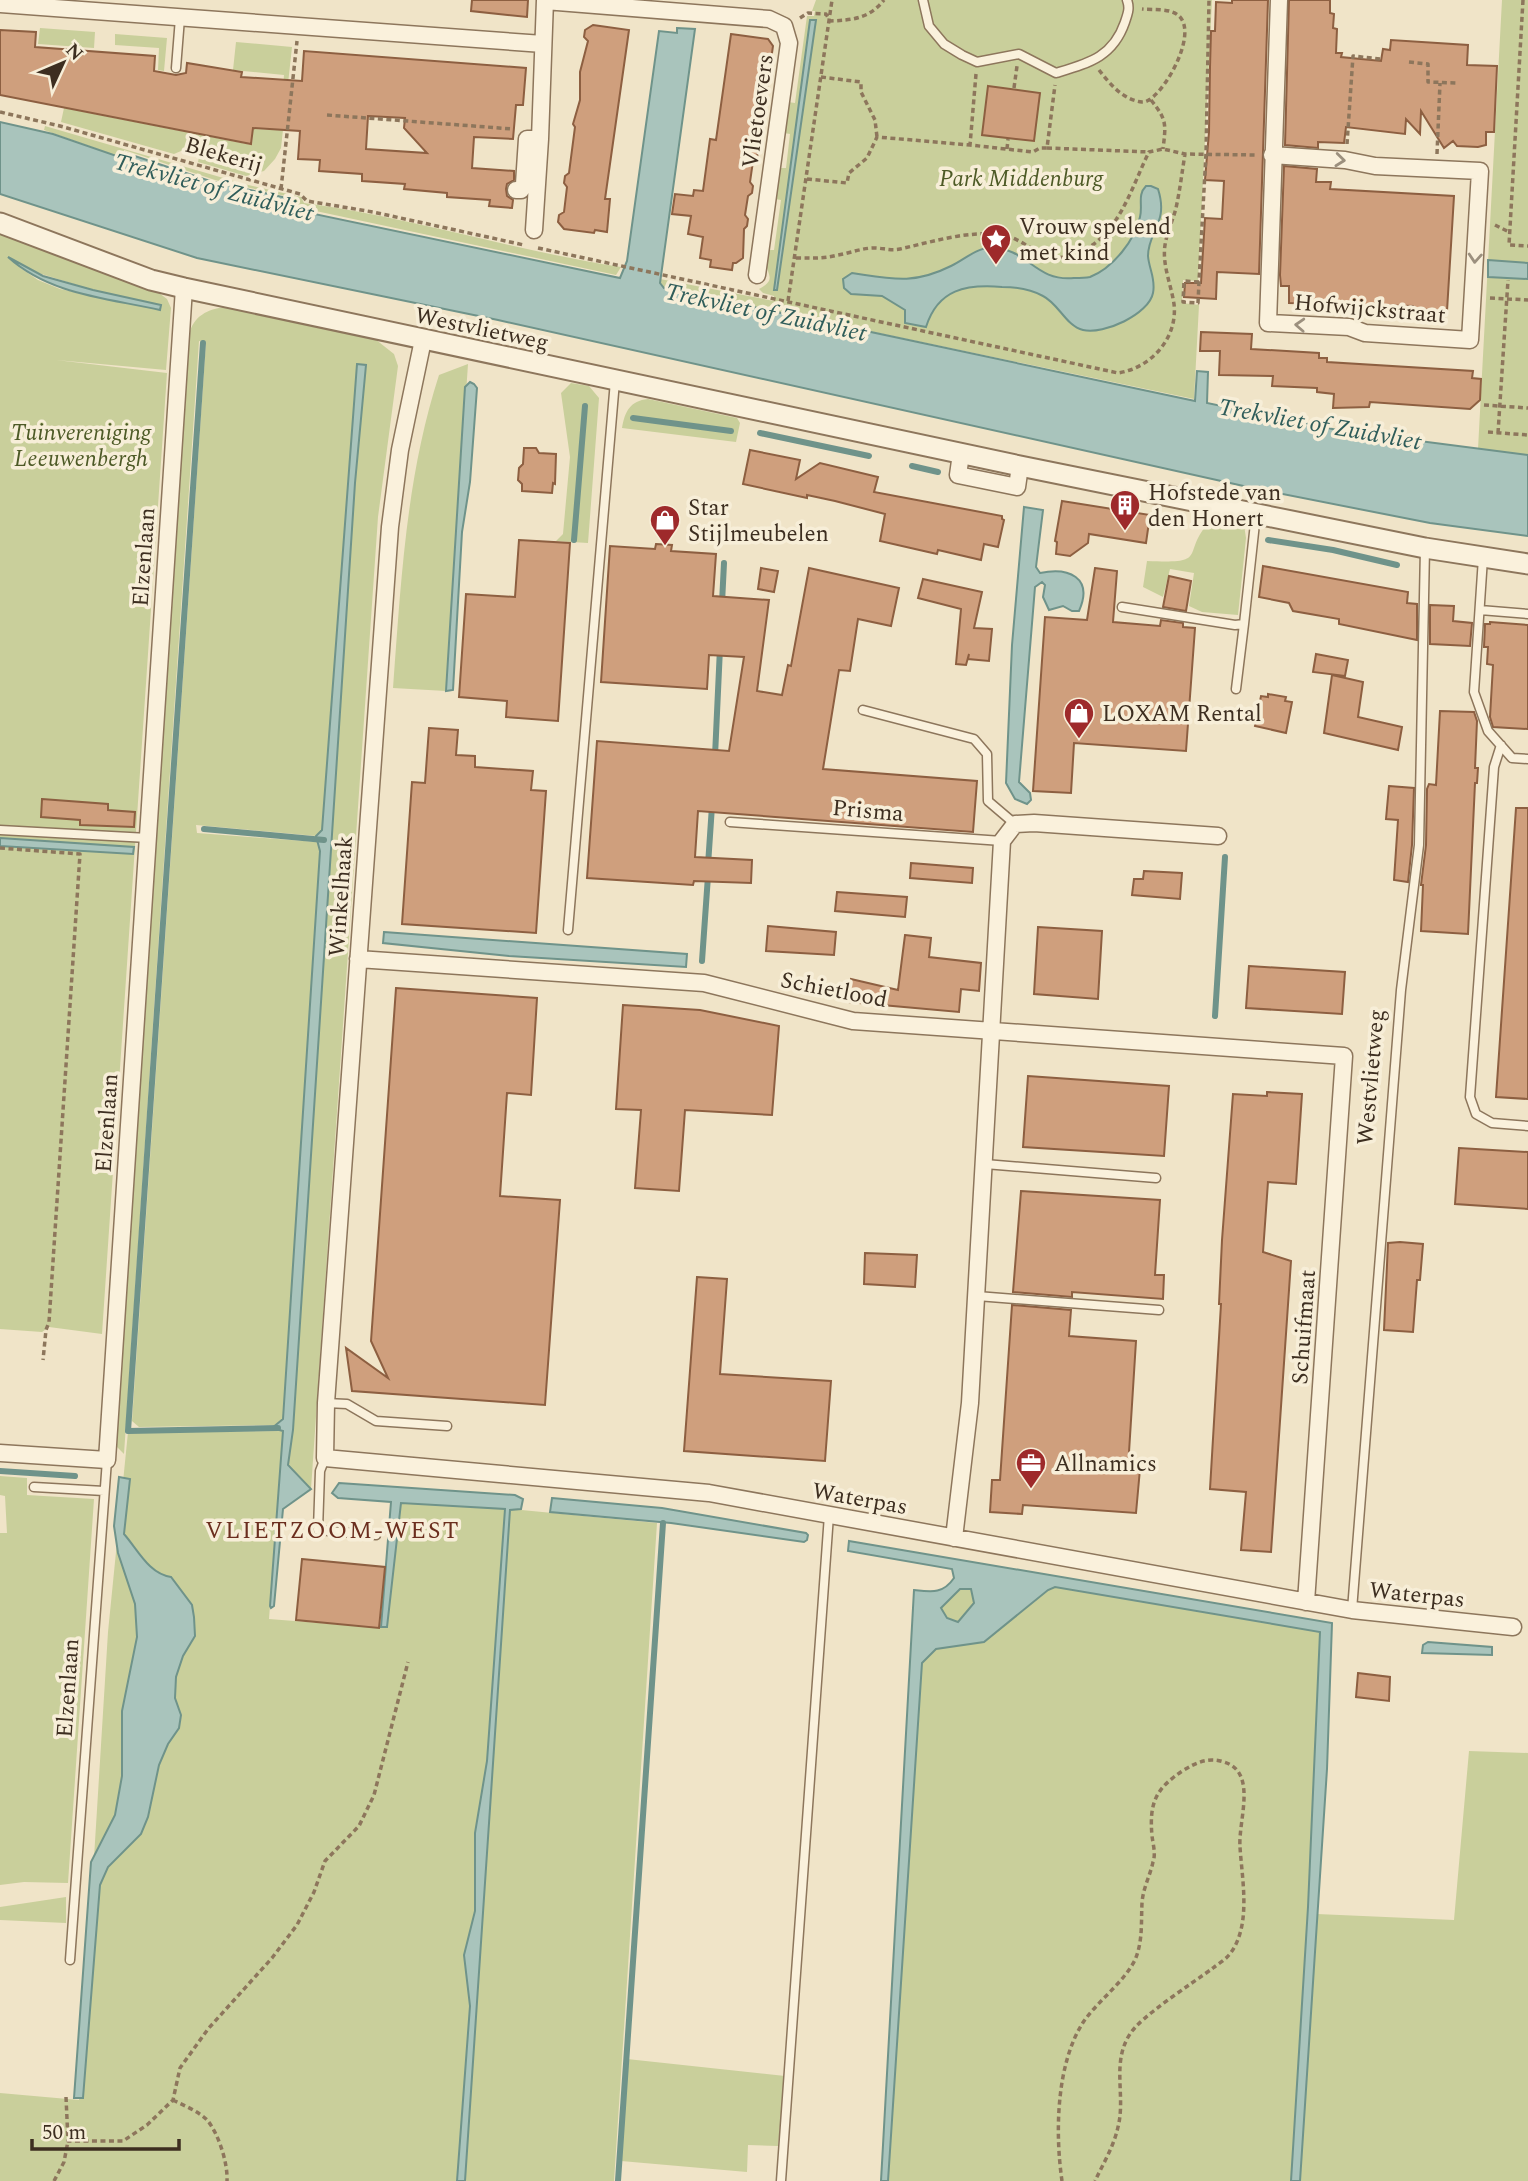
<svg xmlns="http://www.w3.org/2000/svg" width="1528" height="2181" font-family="Spectral,serif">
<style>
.green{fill:#c9cf9b;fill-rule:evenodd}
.water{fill:#a9c4bc;stroke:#6f938a;stroke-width:2;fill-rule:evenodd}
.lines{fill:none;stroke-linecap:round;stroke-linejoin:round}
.stream{stroke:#6f938a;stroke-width:6}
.building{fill:#cf9f7d;stroke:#8d5f41;stroke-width:2;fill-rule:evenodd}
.service-casing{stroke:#8d765c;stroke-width:11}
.minor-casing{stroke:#8d765c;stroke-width:19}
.tertiary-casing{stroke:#8d765c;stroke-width:23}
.path{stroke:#8d765c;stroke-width:3.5;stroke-dasharray:5 3.5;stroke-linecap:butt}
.service{stroke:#faf1dc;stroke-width:8}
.minor{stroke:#faf1dc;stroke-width:16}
.tertiary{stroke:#faf1dc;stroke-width:19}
.oneway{stroke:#9c907e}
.labels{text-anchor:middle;stroke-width:7;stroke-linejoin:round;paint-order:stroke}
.street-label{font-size:23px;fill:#3d2e20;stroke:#f7eed8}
.park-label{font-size:23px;font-style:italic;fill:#4d5a26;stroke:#f7eed8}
.poi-label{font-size:23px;fill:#3d2e20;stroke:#f7eed8;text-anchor:start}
.water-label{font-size:24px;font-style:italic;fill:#2f5d5a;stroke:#f7eed8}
.neighbourhood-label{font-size:24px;letter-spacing:2px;fill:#6b2e1e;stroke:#f7eed8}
</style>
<rect width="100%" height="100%" fill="#f0e4c8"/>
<path class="green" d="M816,0H1212L1198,281L1183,280L1182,303L1199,305L1194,399L664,288L660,283V279L774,301V296L763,293L759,289C776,280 768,276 766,263C765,258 767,254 767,250H774L781,200L775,199L779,168H786L790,134L784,133L788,102L795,103L807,16H814L815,11H812Z
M1502,0H1528V455L1478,449Z
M40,28L95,32L94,48L38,44Z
M115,34L167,38L164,71L158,70L159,48L115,45Z
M236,42L292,47L281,148L275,159L264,171L246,176L198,162L200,152L181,151L174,154L61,122L64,108L252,145L253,129L280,130L284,75L233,70Z
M45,126L244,184L301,197L304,203C411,217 515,251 621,267L616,275L297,207L294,198L215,180L124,150L123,158L44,130Z
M0,233L155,290L167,299L171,308L166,370L56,360L167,373L102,1334L49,1327L42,1332L0,1329ZM19,267L93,290L161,306L160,310L60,289L38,280Z
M225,307L375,339L394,354L398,366L378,517L311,1489L288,1466L293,1430L355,483L366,365L357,364L322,831L316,836L196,825L197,833L317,842L320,851L283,1419L276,1425L139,1427L132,1421L206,342L199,341L124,1454L116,1446L189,335C193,316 208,309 225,307Z
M468,364L446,691L393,688C401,582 406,477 439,375Z
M571,383L589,386L599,398L588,543L556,541L563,534L570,457L561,393Z
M648,399L737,418L740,423L736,442L622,428C625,411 630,401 648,399Z
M1212,519L1244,525L1246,538L1238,615L1202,612L1189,606L1194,573L1170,569L1163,597L1143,587L1147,561C1213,564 1178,554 1212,519Z
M283,1431L269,1619L383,1628L394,1490L511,1509L657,1523L614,2181H465L492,1779L463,2181H0V2093L79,2100L108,1632L128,1432Z
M0,1476L27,1478V1495L94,1499L68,1883L24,1882L0,1885V1533H7L5,1496L0,1495Z
M989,1570L1329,1627L1296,2181H885L919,1604Z
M1469,1751L1528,1753V2181H1300L1317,1914L1454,1920Z
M66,1897V1923L0,1920V1907Z
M627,2059L785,2076L778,2146L748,2145L747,2172L621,2161Z"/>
<path class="water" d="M810,20H816L777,290H774Z
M677,28L695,29L660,283L664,288L1195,401L1197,371L1208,372L1207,403L1342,431L1528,455V536L1430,523L1257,489L498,320L197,258L0,194V122L53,134L125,159L126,153L213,182L292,199L295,210L620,278L627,261L659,31L677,33Z
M1146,186H1151L1158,189C1169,223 1148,231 1148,256C1149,269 1156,279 1153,293C1149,314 1104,335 1083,330C1066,326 1059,304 1043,296C1030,289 1016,287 1002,287C966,284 938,289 926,327L905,323V310L882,296L851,294L844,288L843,279L852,273C892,279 913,285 951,266C964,260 976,248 990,248C1028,247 1034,282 1074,278C1078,278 1085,278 1090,277C1113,268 1135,240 1140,217C1143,205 1137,195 1146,186Z
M8,257L43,276L93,290L161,305L160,310C107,298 50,295 8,257Z
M1488,260L1528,263V279L1488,277Z
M357,364L366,365L355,483L293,1430L288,1465L311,1489L283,1509L274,1606L271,1608L270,1606L283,1431L272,1428L283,1419L320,851L316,836L322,830Z
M470,382L474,384L477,388L470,482L462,532L453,690L446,691L465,387Z
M1024,507L1043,510L1036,567L1040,573C1068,567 1094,577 1079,611H1072L1063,606L1049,610L1043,597L1045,585L1042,582L1035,587L1019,782L1030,793L1031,800L1027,804L1015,799L1006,783L1012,645Z
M0,838L134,847L133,854L0,846Z
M384,932L687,954L686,967L509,956L383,943Z
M119,1477L130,1479L124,1534C138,1550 149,1574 171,1577L192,1605L194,1617L195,1636L183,1656L176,1677L175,1698L181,1715L179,1728L168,1744L159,1765L148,1817L141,1834L108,1867L100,1885L83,2098H74L91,1862L115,1815L122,1776V1711L137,1637L135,1604L118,1553L114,1526Z
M339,1483L515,1495L523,1499L521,1509L510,1510L465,2181H457L470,2006L464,1955L475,1911V1833L487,1761L505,1509L401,1503L387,1627H381L391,1502L338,1498L332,1493Z
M552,1498L662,1508L806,1533L808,1535L807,1540L804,1542L671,1523L550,1512Z
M849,1541L1332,1623L1327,1769L1300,2181H1291L1308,1907L1320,1632L1055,1587L1048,1590L984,1642L936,1649L922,1663L888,2181H881L914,1590C932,1592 943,1594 954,1578L952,1569L848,1551ZM960,1589H971L974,1603L958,1622L947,1618L941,1608Z
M1428,1642L1492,1647V1655L1422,1653L1423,1645Z"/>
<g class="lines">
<path class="stream" d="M203,343L128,1431L278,1428
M633,418L731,431
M760,433L869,456
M912,466L938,472
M574,540L585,406
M1268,540L1333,550L1397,565
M722,603L724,563
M715,756L720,648
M204,829L324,840
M708,865L712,806
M702,961L708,876
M1215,1016L1225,857
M0,1471L75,1476
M618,2181L663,1523"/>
</g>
<path class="building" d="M472,0H528L527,17L471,11Z
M1232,0H1268L1259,274L1217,272L1216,299L1184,297L1185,283H1201L1205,218L1222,219L1224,181L1205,180L1209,132L1210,67L1211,31H1215L1216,2L1232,3Z
M1289,0H1330V13L1334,14L1333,28L1337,29L1336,53H1342L1341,57L1381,61L1383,49L1390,50L1391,40L1468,45L1467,65L1497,66L1494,132H1486V145L1478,147L1457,146L1453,141L1444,148L1421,111L1420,134L1406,119L1405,134L1346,127L1344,143L1318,142V148L1285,145Z
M593,25L629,30L605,199H610L607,232L595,230L594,233L564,229L558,222L559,215L564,212L567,187L564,183L565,176L569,173L575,127L573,124L580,100V72L588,41L584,37L585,30Z
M0,30L36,32L35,47L155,56L154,71L176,75L186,73L187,63L242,72L241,77L302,81L304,51L526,68L523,105H516L513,139L474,137L472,168L514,171V180L507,184L506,189L507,196L513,200L512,208L489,206L490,200L447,197V193L404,189L405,184L362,181V174L319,171L320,160L298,159L300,131L253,128L251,144L0,95ZM368,116L405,118L404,128L427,153L366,149Z
M731,34L768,39L773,46L772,53L768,56L765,77L768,81L767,88L758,123L757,130L760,134L758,151L757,158L753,161L750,182L753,186L752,193L748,196L745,215L748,219L747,226L744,229L743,258L736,263H733L732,270L710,267L711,260L700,258L703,237L688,234L691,216L672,214L675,194L693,196L694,190L703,191L710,139L716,140Z
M988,86L1040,93L1034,141L982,135Z
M1284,166L1317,169L1316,182H1331L1330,189L1454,196L1447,311L1413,309V306L1289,303V286H1281L1280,275Z
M1201,332L1252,334L1251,349L1319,353V358H1327V362L1473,371L1472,378L1481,379L1480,400L1470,409L1370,402L1369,407L1333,408L1334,394L1317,392V388L1272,386L1273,376L1219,375L1220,351H1200Z
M524,448H536L539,453L556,454L555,484L553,483L552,493L522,491V484L518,480L519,468L523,464Z
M750,450L800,460L796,479L820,463L878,477L874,492L1002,516V519L1004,520L998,547L984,544L981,560L938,550L937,554L880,541L885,514L835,501L807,495V498L743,484Z
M1062,501L1150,515L1146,543L1089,534L1088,543L1070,556L1056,554L1057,542L1055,541Z
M519,540L570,543L558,721L506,717L507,701L459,697L466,594L515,597Z
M656,544L672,545L671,551L716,554L713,596L769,600L757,691L782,695L788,665L791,666L809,568L899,588L891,626L858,619L850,671L839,670L823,769L977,781L973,832L698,811L695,857L752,860L751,883L694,881L693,885L587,878L597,741L729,751L744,657L709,655L707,689L601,682L610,546L655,549Z
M1263,566L1408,592L1407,603L1417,604V640L1339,624V619L1293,611L1289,603L1259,597Z
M761,568L778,571L774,592L758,589Z
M1095,568L1117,571L1113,622L1160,626L1161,620L1183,623V627L1195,628L1186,751L1074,743L1071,793L1033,791L1045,617L1087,620Z
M1169,576L1191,581L1186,611L1163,607Z
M923,579L982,592L974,628L992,629L989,661L968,659L969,654L966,665L956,664L961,609L918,598Z
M1430,605L1454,606L1453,621L1472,623L1470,646L1430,644Z
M1490,622L1528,625V729L1493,727L1490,717L1493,665L1487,664L1488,647H1484L1485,624H1490Z
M1316,654L1348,660L1345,676L1313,672Z
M1332,675L1363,682L1358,717L1402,727L1398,750L1324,733Z
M1268,694L1286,697L1285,701L1292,702L1286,733L1255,726L1261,696L1268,697Z
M1440,711L1474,712L1477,721L1475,768H1478L1477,783H1475L1468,934L1421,931L1423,885H1421L1426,845L1427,789L1429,784L1436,785Z
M429,728L458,730L456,755L475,756V767L533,771L531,790L546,791L536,933L402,924L412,782L425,783Z
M1389,786L1414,788L1412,845L1408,882L1394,880L1398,820L1386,819Z
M42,799L108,804V810L135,812L134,827L80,825V820L41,817Z
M1516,808H1528V1099L1496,1097Z
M911,863L973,868L972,883L910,878Z
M1144,871L1182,873L1180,899L1132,895L1134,879H1143Z
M837,892L907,897L905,917L835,911Z
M768,926L836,932L834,955L766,951Z
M1038,927L1102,931L1098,999L1034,994Z
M905,935L931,938L929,957L981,963L979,991L961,989L959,1012L849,1002L851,979L898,990Z
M1249,966L1345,972L1342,1014L1246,1008Z
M396,988L537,998L531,1095L507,1093L500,1196L560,1200L545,1405L352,1391L346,1348L388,1378L371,1341Z
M623,1005L700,1010L779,1026L772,1115L685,1110L679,1191L635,1188L641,1110L616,1109Z
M1028,1076L1169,1086L1164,1156L1023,1147Z
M1267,1092L1302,1094L1296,1184L1268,1182L1263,1252L1291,1261L1271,1552L1241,1550L1246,1492L1210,1489L1221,1304H1219L1222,1240L1233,1094L1267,1096Z
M1459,1148L1528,1152V1209L1455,1204Z
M1021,1191L1160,1200L1155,1275H1164L1163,1299L1072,1292V1297L1013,1292Z
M1400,1242L1423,1244L1420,1280H1417L1413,1332L1384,1330L1388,1243Z
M865,1253L917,1255L915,1287L864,1284Z
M697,1277L727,1279L720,1374L831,1381L825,1461L684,1451Z
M1012,1305L1071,1310L1069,1336L1136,1341L1128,1468L1140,1469L1136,1513L1023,1505L1022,1514L990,1512L992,1480H1000Z
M302,1559L385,1567L379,1628L296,1620Z
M1358,1673L1390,1677L1389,1701L1356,1697Z"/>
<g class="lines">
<g class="service-casing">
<path id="service" d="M923,0L929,26L944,44L962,55L977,62L1019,54L1056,73C1089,63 1113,57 1125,22C1128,13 1130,8 1127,0
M176,68L180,18
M1483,558L1474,692L1488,731L1512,758L1528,759
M1122,607L1235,625L1244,624L1256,514
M1480,610L1528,614
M1236,689L1244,624
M863,710L974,739L987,754L988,801L1015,824
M1501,745L1494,767L1470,1097L1476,1114L1492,1123L1528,1126
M730,822L1002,841
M0,830L148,838
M568,930L615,381
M985,1164L1156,1178
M977,1296L1159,1310
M326,1403L347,1404L376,1421L447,1426
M325,1458L320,1471L318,1530L376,1535
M34,1487L104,1491
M1352,1610L1401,990L1419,845L1425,548
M70,1960L107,1460
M781,2181L829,1515"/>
</g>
<g class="minor-casing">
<path id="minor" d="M545,1L769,19L784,26L789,43L757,275
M0,4L543,44
M1272,155L1345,160L1375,166L1480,171L1470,340L1365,333L1349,327L1268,323L1279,0
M516,190H521L524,184L527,139H540
M534,230L540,139L545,0
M423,340L400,450L390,527L326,1403L325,1458L709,1493L1352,1610L1513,1627
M961,454L958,475L1017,487L1020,466
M358,959L704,983L853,1021L1344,1056L1306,1602
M0,1453L107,1460L184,288
M954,1538L970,1403L1002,841L1015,824L1034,823L1218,836"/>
</g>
<g class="tertiary-casing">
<path id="tertiary" d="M0,223L151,280L184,288L1020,466L1425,548L1528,564"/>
</g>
<path class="path" d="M1523,0L1509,245L1528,246
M800,18L808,13L826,14L830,21C852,20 869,19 884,0
M1409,62L1428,64V82L1457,83
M1099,70C1110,84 1123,100 1142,102C1159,104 1200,35 1179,16C1171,8 1153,10 1142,9
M976,74L970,145L1033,152L1040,148H1047L1055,85
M821,77L861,82V92L875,120L877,137
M1014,88L1017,66
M1151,100C1167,120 1166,124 1163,149
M0,112L60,126L300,194L307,201L373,212L524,245
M327,115L513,129
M1347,144L1353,56L1380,59
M1047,148L1149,152
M1007,149L1008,139
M1437,154L1440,83
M807,179L847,183L849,173L867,158L877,137L970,145
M281,189L297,41
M1495,225L1509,232
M538,248L1118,373C1151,368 1178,338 1174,304C1171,284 1162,265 1165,245C1167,232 1173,220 1176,208C1180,190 1182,172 1185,154
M796,258C810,258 823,259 838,255C850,253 862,248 874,248C883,248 891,251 900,249C931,242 963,232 994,234C1030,235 1038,270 1078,253C1119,236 1131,188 1149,152L1163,149L1185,154L1256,155
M1199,282L1184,281L1183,302L1198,303L1199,282L1206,153L1209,0
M1490,298L1528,300
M788,301L832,0
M1484,405L1528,408
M1488,432L1528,435
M1498,433L1508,280
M0,848L80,854L49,1322L46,1330L43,1360
M66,2097L68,2141H123L147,2125L173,2100L180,2068L208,2029L272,1958L297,1925L314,1892L325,1861L359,1826L374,1795L408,1662
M173,2100C185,2106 200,2112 208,2121C219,2135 228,2164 227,2181
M54,2181L64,2162L68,2141
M1062,2181C1055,2133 1056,2063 1084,2021C1099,2000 1123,1983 1135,1960C1143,1941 1141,1922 1142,1903C1143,1888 1150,1876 1153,1862C1156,1854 1153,1844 1152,1836C1149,1802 1156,1788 1184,1770C1197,1762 1209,1757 1224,1762C1258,1772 1238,1821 1240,1847C1242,1880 1252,1927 1229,1955C1225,1960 1218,1964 1213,1968C1193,1983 1141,2016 1130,2034C1111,2063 1126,2096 1118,2127C1114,2146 1103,2164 1095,2181"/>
<use href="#service" class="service"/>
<use href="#minor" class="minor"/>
<use href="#tertiary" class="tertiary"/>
</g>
<defs><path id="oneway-chevron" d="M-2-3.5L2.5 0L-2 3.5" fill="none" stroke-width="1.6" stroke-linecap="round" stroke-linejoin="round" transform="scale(1.75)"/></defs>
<g class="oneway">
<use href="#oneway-chevron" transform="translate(1340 160) rotate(6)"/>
<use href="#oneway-chevron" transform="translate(1475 258) rotate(94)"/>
<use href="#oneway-chevron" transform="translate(1300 325) rotate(-177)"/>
</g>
<defs>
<g id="sight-pin" transform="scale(1.575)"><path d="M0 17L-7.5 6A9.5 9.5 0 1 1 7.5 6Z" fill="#9e2a2b" stroke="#f7eed8"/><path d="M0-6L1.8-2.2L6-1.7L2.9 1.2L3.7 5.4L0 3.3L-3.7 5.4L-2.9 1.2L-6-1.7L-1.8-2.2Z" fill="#fff"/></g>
<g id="building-pin" transform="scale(1.575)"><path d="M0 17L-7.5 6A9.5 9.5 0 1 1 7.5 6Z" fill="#9e2a2b" stroke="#f7eed8"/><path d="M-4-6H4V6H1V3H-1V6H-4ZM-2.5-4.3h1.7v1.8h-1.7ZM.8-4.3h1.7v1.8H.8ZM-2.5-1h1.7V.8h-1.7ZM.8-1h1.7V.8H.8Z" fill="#fff"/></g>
<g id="shop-pin" transform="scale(1.575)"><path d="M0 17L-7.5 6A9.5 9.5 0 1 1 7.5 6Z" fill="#9e2a2b" stroke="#f7eed8"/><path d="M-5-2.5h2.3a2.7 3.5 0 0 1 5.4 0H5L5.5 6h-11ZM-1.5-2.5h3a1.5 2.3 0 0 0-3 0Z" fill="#fff"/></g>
<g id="office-pin" transform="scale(1.575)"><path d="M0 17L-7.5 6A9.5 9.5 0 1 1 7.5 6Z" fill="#9e2a2b" stroke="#f7eed8"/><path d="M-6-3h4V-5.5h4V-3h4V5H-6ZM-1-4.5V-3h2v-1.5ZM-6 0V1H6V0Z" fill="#fff"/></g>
</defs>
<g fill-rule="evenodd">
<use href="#sight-pin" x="996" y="239"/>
<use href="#building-pin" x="1125" y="505"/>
<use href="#shop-pin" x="665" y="520"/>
<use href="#shop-pin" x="1079" y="713"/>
<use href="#office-pin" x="1031" y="1463"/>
</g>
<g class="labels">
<g class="street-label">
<text transform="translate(757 111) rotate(-82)" y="8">Vlietoevers</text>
<text transform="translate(224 154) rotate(16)" y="8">Blekerij</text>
<text transform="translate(1370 308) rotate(5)" y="8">Hofwijckstraat</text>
<text transform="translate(482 328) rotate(12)" y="8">Westvlietweg</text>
<text transform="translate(143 557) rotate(-86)" y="8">Elzenlaan</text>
<text transform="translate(868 810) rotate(5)" y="8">Prisma</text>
<text transform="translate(340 896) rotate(-86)" y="8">Winkelhaak</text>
<text transform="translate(834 989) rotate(11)" y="8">Schietlood</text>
<text transform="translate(1370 1077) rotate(-85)" y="8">Westvlietweg</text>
<text transform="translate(106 1123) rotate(-86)" y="8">Elzenlaan</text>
<text transform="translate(1303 1327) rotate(-86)" y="8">Schuifmaat</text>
<text transform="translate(860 1498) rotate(10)" y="8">Waterpas</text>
<text transform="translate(1417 1594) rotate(6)" y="8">Waterpas</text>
<text transform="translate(67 1688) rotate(-86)" y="8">Elzenlaan</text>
</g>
<g class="park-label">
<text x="1021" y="186">Park Middenburg</text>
<text x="81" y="440">Tuinvereniging<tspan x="81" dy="26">Leeuwenbergh</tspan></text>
</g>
<g class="poi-label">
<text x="1019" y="234">Vrouw spelend<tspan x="1019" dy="26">met kind</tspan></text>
<text x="1148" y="500">Hofstede van<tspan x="1148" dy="26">den Honert</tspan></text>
<text x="688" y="515">Star<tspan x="688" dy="26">Stijlmeubelen</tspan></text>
<text x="1102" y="721">LOXAM Rental</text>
<text x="1054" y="1471">Allnamics</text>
</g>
<g class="water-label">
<text transform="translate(214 187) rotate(15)" y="8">Trekvliet of Zuidvliet</text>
<text transform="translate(766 312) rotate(12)" y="8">Trekvliet of Zuidvliet</text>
<text transform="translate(1320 424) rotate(10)" y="8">Trekvliet of Zuidvliet</text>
</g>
<g class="neighbourhood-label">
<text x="333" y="1538">VLIETZOOM-WEST</text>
</g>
</g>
<g transform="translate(63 63) rotate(46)" stroke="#f7eed8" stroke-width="5" paint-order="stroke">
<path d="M0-5L12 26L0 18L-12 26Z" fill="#3d2e20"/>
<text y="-10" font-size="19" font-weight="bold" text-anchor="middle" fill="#3d2e20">N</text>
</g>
<path d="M32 2139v10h147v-10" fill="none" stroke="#3d2e20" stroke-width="3.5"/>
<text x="42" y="2139" font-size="21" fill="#3d2e20" stroke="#f7eed8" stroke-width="5" paint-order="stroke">50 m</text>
</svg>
